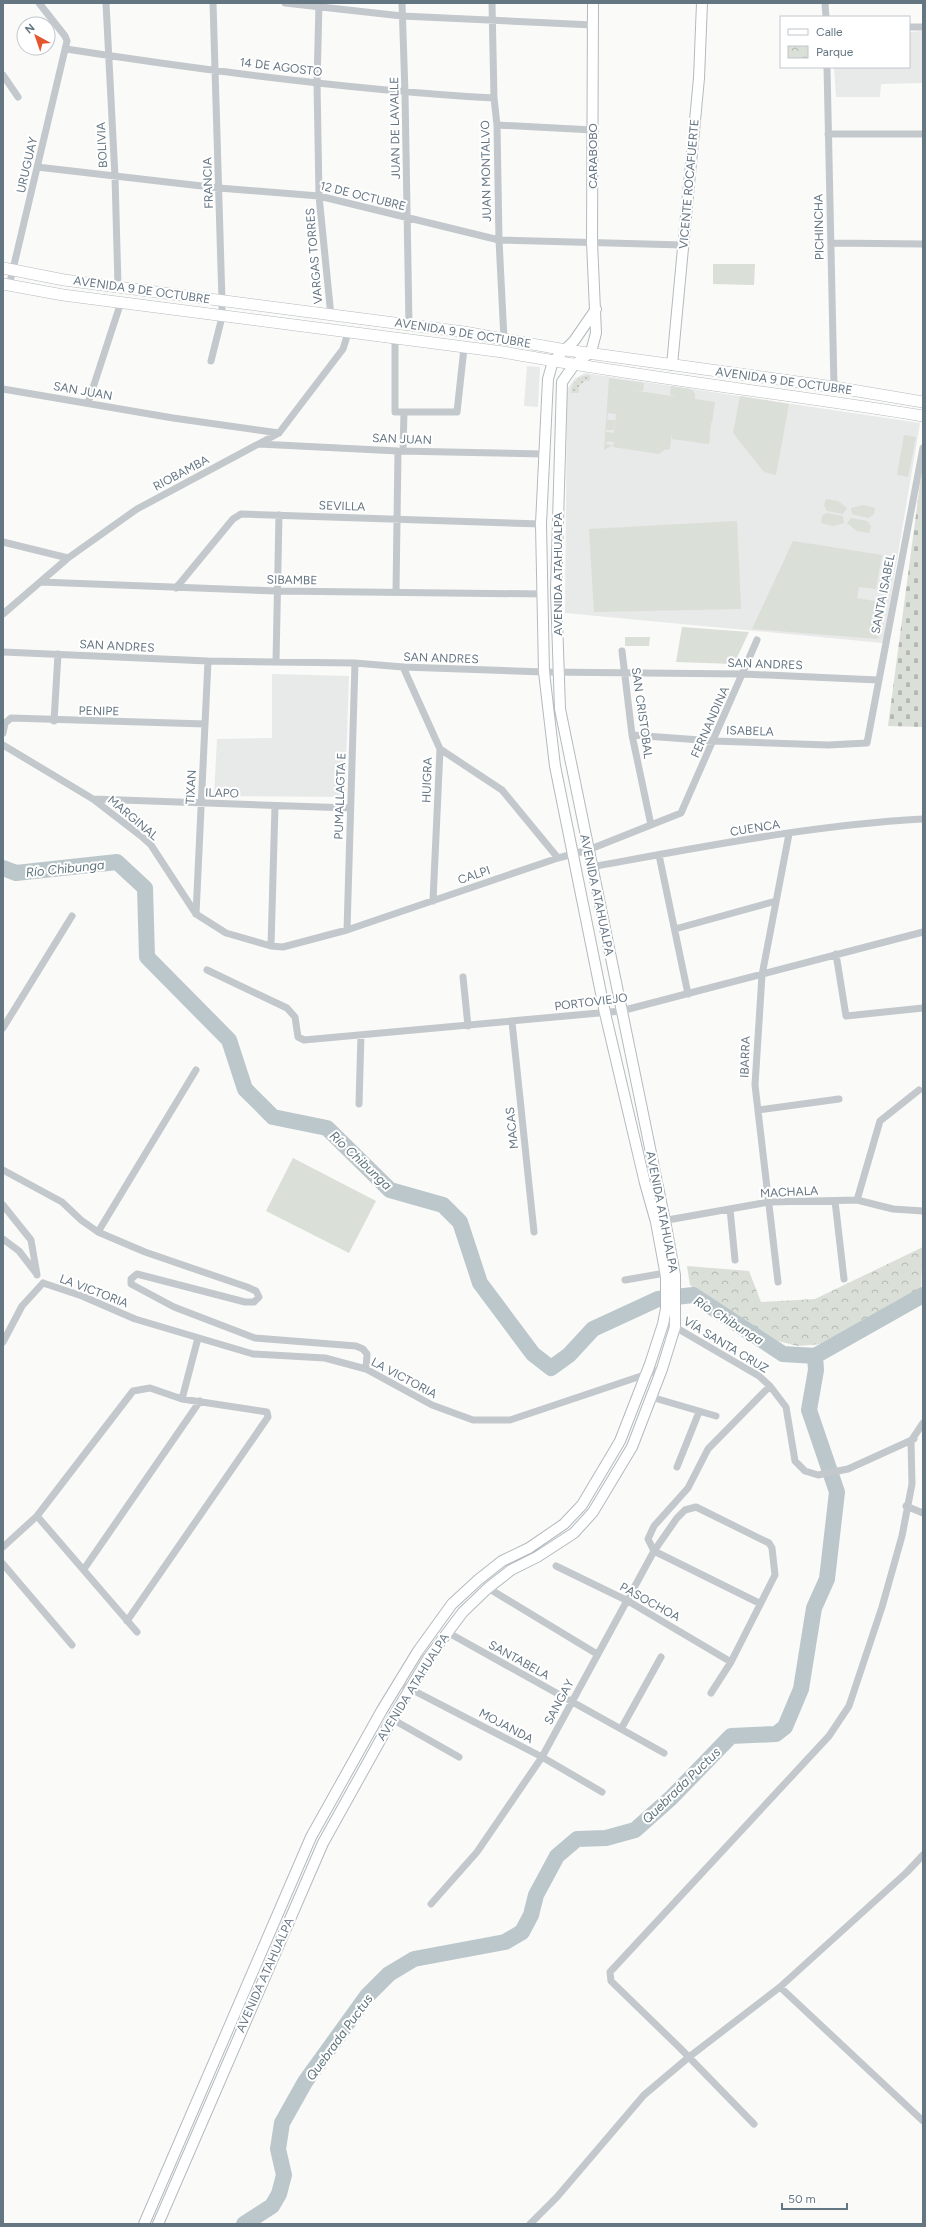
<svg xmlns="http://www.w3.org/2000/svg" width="926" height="2227" font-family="Figtree,sans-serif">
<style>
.built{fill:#e8e9e9}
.grass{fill:#dadfd7;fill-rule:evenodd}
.cemetery{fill:url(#cemetery-stones)}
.park{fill:url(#park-crowns)}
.garden{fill:url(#garden-dots)}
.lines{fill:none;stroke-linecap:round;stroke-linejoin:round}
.river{stroke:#bbc7cb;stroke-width:16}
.secondary-casing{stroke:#b3babf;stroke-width:12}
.primary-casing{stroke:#b5babe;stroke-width:12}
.street{stroke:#c3c8cc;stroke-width:7}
.secondary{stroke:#fff;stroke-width:10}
.primary{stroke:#fff;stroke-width:11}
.labels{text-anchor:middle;stroke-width:4;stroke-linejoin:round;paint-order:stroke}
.street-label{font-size:12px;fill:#657683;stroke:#fff}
.water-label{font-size:13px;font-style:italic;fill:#60757c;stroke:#fff}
</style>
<defs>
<pattern id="cemetery-stones" width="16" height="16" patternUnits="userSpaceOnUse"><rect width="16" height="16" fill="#dadfd7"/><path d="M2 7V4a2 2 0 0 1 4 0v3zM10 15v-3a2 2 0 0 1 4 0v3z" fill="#b4b9b4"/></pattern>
<pattern id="park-crowns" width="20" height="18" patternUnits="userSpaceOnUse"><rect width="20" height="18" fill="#dadfd7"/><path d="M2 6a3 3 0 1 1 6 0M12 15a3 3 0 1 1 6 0" fill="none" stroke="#b4b9b4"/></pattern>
<pattern id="garden-dots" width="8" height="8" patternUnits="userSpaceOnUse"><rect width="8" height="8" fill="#dadfd7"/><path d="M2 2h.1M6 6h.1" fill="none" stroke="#b4b9b4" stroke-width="1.8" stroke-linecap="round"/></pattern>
</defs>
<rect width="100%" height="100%" fill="#fafaf8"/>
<path class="built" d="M923,31V83L881,84L880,97H836L834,67H909V32Z
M527,366L540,367L538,407L524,406Z
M585,373L920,423L883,643L565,613L567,390L574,379Z
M272,674L349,676L345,797L214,796L217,739L272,738Z"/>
<path class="grass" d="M713,264H755L754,285L713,284Z
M609,378L644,383L643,391L631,390L678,397L670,395L671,386L691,389L695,393V399L715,402L712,423L700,421L711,423L709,444L672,439V433L671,439L650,436L671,439L670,449L664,450L659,454L613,447L614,442H606V444L613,445L604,450ZM608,413L616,414L614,433L606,432V430H614L615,420H607Z
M740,396L789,404L776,475L764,472L733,433Z
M904,435L916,437L908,477L897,475Z
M826,499L838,501L847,508L843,514L827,511L824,505Z
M863,505L875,508L874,514L869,518L852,514L851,508Z
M827,513L843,516L844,523L833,526L821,523L822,516Z
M851,518L867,521L871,526L869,533L857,531L847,523Z
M737,521L741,609L594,612L589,529Z
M793,541L882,555L876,589L859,587L857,598L885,603L878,639L752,629Z
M682,627L749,632L734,664L676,662Z
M625,637H650L649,646H625Z
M293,1158L376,1201L349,1253L266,1211Z"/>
<path class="cemetery" d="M923,461V727L888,726Z"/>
<path class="park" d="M923,1247L921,1290L821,1344L798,1346L765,1338L726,1313L690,1285L687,1266L749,1271L761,1302L815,1299Z"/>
<path class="garden" d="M590,375V381H585L579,386V393H571C571,382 579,375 590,375Z"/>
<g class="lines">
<path class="river" d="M3,868L16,873L117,862L145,888L147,957L229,1040L245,1089L273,1117L327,1128L390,1190L443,1205L460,1222L480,1283L533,1354L551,1368L569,1355L593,1329L658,1299L693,1295L783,1354L815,1356L923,1295
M244,2224L272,2206L279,2194L284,2175L278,2149L282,2123L305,2082L367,1996L389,1974L414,1959L505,1942L522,1932L531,1915L536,1895L557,1856L577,1839L606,1838L635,1830L671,1798L731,1736L776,1734L785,1727L801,1689L814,1608L827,1579L837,1492L809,1410L816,1370L815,1356"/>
<g class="secondary-casing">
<path id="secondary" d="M672,365L699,78L702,3
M144,2224L311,1837L382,1710L418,1651L452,1604L478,1580L502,1561L529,1548L564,1524L582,1505L620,1441L650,1364L663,1324L666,1309V1276L656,1222L645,1183L605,1013L555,766L544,672L541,524L548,379L553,361L574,341L596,309
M158,2224L323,1843L392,1719L429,1657L463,1612L488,1588L511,1570L537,1557L574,1533L593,1512L632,1447L662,1369L675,1327V1275L666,1226L560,709L556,591L562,382L574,365L591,352L596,333L592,242L593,3"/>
</g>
<g class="primary-casing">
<path id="primary" d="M3,268L64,280L464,332L566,350L834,387L923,402
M3,284L63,295L503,352C642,378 783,393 923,416"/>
</g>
<path class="street" d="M106,3L115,177L118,286
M285,3L402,16L593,25
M319,3L317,83L319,196L331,316
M402,3L405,93L409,325
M492,3L494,98L497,125L499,240L504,339
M825,3L826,17
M909,27H923
M66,49C208,71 351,90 494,98
M827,67L834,387
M3,75L18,97
M497,125L593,130
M828,134H923
M37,167L219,188L319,196L499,240L683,245
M831,243L923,244
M9,286L67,41L65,36L39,3
M395,338V412H457L464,348
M211,361L222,317V301L213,3
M3,389L173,418L279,433
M88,403L121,302
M259,444L398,451L544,454
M403,450L404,412
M3,542L68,558
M41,582L277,591L543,594
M176,588L233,519L241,514L541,524
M396,592L398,451
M3,614L68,558L137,509L279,433L343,349L348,333
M622,651L632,735L651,825
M3,652L208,661L355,663L403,667L544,672L743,674L878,680
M276,662L279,515
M403,667L440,749L433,901
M54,721L58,654
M3,733L5,723L11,718L205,724
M632,735L714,741L828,745L867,743L923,448
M3,745L93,799L141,836L151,845L196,914L226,933L271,946L283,947L347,930L558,858L588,850L681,813L757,640
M440,749L502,790L558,858
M93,799L350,808
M659,855L688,994
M591,867C701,847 812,825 923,819
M196,914L208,661
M675,929L776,901
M347,930L355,663
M271,946L275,806
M836,954L846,1016L923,1008
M207,970L287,1008L295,1017L298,1037L304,1040L621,1011L923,932
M463,977L468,1026
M512,1022L534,1232
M3,1028L72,916
M359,1104L361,1035
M758,1110L839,1099
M3,1170L62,1202L81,1220L98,1232L145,1252L247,1287L256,1291L259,1297L254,1302H245L137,1274L131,1279V1284L174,1307L255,1338L356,1346L363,1349L367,1354L366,1369
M857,1200L880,1121L919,1090
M835,1201L844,1279
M3,1205L31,1240L37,1275
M730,1209L735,1260
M662,1221L769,1202L857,1200L893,1209L923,1211
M98,1232L196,1070
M3,1239L19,1251L36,1273
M625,1280L665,1273
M778,1282L755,1085L762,975L789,834
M43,1283L82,1296L135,1319L253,1354L325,1358L366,1369L432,1405L473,1420H510L662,1369
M663,1320L759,1376L770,1386L786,1407L795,1461L805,1471L818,1475L848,1469L914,1439
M3,1342L22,1306L43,1283
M651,1397L716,1416
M182,1399L198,1338
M677,1467L699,1412
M906,1506L923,1513
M37,1516L137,1632
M3,1547L37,1516L133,1391L150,1388L182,1399L267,1412L268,1417L127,1621
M3,1564L72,1645
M556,1566L628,1601L731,1662
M84,1569L200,1401
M488,1588L597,1654
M759,1603L654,1551L648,1539L654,1526L688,1488L708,1449L770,1386
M447,1632L664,1753
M399,1683L542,1757L602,1792
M392,1719L459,1757
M621,1729L661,1657
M431,1904L477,1852L542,1757L654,1551L677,1518L685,1510L696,1507L769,1543L772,1548L775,1575L731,1662L711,1693
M780,1987L923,2121
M754,2124L680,2048L611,1981L610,1972L829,1736L849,1706L882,1607L902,1536L912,1484L911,1441L923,1423
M530,2224L557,2197L644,2095L689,2057L780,1987L907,1872L923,1855"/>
<use href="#secondary" class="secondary"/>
<use href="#primary" class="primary"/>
</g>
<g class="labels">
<g class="street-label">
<text transform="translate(281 67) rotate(7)" y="4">14 DE AGOSTO</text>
<text transform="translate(395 128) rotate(-91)" y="4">JUAN DE LAVALLE</text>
<text transform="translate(102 145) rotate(-93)" y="4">BOLIVIA</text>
<text transform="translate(593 156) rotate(-90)" y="4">CARABOBO</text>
<text transform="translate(27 165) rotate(-77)" y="4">URUGUAY</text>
<text transform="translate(486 171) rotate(-91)" y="4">JUAN MONTALVO</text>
<text transform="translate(208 183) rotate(-92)" y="4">FRANCIA</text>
<text transform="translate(689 184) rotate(-85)" y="4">VICENTE ROCAFUERTE</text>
<text transform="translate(363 196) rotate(14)" y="4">12 DE OCTUBRE</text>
<text transform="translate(819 227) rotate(-91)" y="4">PICHINCHA</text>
<text transform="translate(314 256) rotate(-95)" y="4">VARGAS TORRES</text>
<text transform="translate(142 290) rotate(8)" y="4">AVENIDA 9 DE OCTUBRE</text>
<text transform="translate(463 333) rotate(9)" y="4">AVENIDA 9 DE OCTUBRE</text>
<text transform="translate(784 381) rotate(8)" y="4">AVENIDA 9 DE OCTUBRE</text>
<text transform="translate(83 391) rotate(10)" y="4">SAN JUAN</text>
<text transform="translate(402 439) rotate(2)" y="4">SAN JUAN</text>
<text transform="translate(181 473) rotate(-28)" y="4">RIOBAMBA</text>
<text transform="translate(342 506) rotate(2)" y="4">SEVILLA</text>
<text transform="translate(558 574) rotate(-90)" y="4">AVENIDA ATAHUALPA</text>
<text transform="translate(292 580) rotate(1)" y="4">SIBAMBE</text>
<text transform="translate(883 594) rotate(-79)" y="4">SANTA ISABEL</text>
<text transform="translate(117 646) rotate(3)" y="4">SAN ANDRES</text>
<text transform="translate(441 658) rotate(2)" y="4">SAN ANDRES</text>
<text transform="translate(765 664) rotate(2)" y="4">SAN ANDRES</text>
<text transform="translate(99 711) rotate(1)" y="4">PENIPE</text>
<text transform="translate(642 713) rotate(82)" y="4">SAN CRISTOBAL</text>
<text transform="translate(710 722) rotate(-66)" y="4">FERNANDINA</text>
<text transform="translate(750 731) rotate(2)" y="4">ISABELA</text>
<text transform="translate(427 780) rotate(-88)" y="4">HUIGRA</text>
<text transform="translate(191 787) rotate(-87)" y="4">TIXAN</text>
<text transform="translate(222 793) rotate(2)" y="4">ILAPO</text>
<text transform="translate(340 796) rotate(-88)" y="4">PUMALLAGTA E</text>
<text transform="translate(133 818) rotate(40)" y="4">MARGINAL</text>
<text transform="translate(755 828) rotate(-9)" y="4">CUENCA</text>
<text transform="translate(474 875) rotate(-19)" y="4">CALPI</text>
<text transform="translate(597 895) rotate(78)" y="4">AVENIDA ATAHUALPA</text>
<text transform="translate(591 1002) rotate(-7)" y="4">PORTOVIEJO</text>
<text transform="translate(745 1057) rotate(-88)" y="4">IBARRA</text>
<text transform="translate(512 1128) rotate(-96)" y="4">MACAS</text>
<text transform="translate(789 1192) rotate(-3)" y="4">MACHALA</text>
<text transform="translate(662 1212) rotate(79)" y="4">AVENIDA ATAHUALPA</text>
<text transform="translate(94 1291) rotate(21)" y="4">LA VICTORIA</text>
<text transform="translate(726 1345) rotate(31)" y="4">VÍA SANTA CRUZ</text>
<text transform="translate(404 1378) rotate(28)" y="4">LA VICTORIA</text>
<text transform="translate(650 1602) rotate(29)" y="4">PASOCHOA</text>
<text transform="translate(519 1660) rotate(29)" y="4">SANTABELA</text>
<text transform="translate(413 1687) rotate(-58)" y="4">AVENIDA ATAHUALPA</text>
<text transform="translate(559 1702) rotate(-62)" y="4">SANGAY</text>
<text transform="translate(506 1726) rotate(28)" y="4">MOJANDA</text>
<text transform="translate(265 1975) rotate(-66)" y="4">AVENIDA ATAHUALPA</text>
</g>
<g class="water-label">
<text transform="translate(65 868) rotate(-6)" y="5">Río Chibunga</text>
<text transform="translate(361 1160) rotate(43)" y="5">Río Chibunga</text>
<text transform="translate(729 1320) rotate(32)" y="5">Río Chibunga</text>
<text transform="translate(681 1785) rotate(-44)" y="5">Quebrada Puctus</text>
<text transform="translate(339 2037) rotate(-54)" y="5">Quebrada Puctus</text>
</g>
</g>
<rect width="926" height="2227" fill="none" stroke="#657683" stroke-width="8"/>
<rect x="780" y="16" width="130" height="52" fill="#ffffff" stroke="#c1c8cd"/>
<rect x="788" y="29" width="20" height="6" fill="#ffffff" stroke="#c1c8cd"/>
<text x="816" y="36" font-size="12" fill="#657683">Calle</text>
<rect x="788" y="46" width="20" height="12" fill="url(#park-crowns)" stroke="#c1c8cd"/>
<text x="816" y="56" font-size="12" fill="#657683">Parque</text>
<g transform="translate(36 36) rotate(320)"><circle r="19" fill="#ffffff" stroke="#c1c8cd"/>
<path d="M0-3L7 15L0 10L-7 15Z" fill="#e4572e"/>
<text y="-6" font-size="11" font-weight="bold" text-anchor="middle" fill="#657683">N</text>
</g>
<path d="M782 2203v6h65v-6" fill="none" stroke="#657683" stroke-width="2"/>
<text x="788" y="2203" font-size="12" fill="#657683" stroke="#ffffff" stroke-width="3" paint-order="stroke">50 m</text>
</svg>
